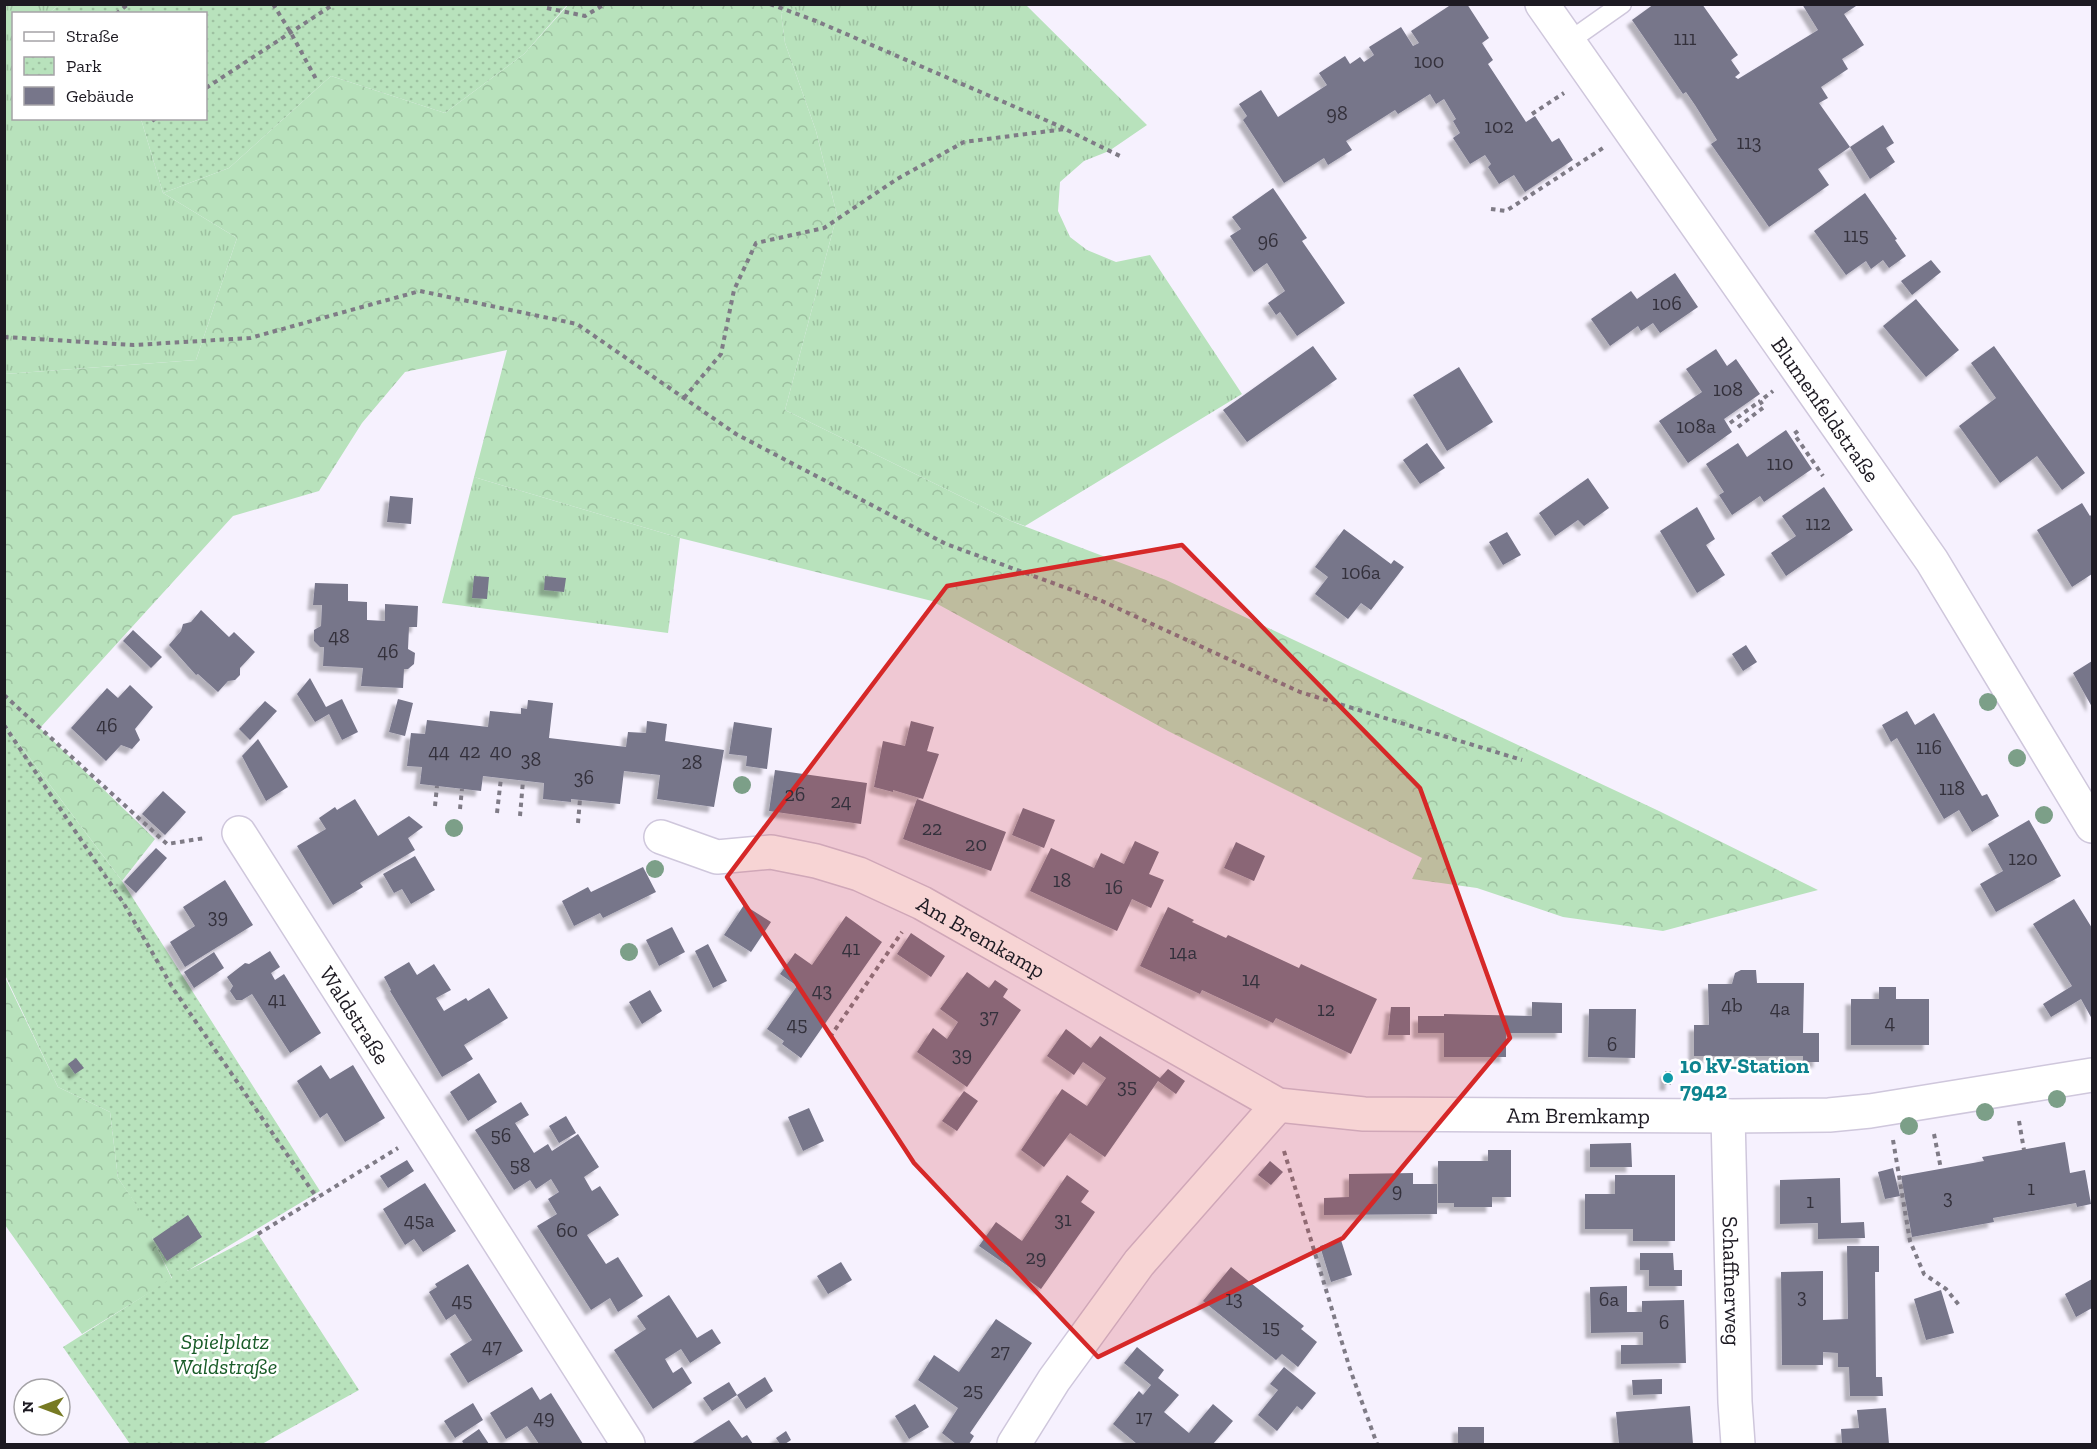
<svg xmlns="http://www.w3.org/2000/svg" width="2097" height="1449" font-family="'Zilla Slab',serif">
<style>
.grass{fill:url(#grass-tufts)}
.forest{fill:url(#forest-crowns)}
.park{fill:url(#park-dots)}
.building{fill:#77768a;filter:url(#shadow)}
.lines{fill:none;stroke-linecap:round;stroke-linejoin:round}
.lane-casing{stroke:#cfc7dc;stroke-width:21}
.street-casing{stroke:#cfc7dc;stroke-width:36}
.path{stroke:#7f7b86;stroke-width:4;stroke-dasharray:4.5 4.5;stroke-linecap:butt}
.lane{stroke:#fff;stroke-width:18}
.street{stroke:#fff;stroke-width:33}
.tree{fill:#7c9f88}
.marked{fill:#d62828;fill-opacity:0.2;stroke:#d62828;stroke-width:4.5;stroke-linejoin:round}
.culture-dot{fill:#0f9aa8;stroke:#fff;stroke-width:2}
.labels{text-anchor:middle;stroke-width:5;stroke-linejoin:round;paint-order:stroke}
.number-label{font-size:20px;fill:#34313c}
.street-label{font-size:22px;fill:#1d1a22;stroke:#fff}
.culture-label{font-size:22px;font-weight:bold;fill:#0d838f;stroke:#fff;text-anchor:start}
.park-label{font-size:22px;font-style:italic;fill:#195c28;stroke:#fff}
</style>
<defs>
<pattern id="grass-tufts" width="24" height="20" patternUnits="userSpaceOnUse" patternTransform="scale(1.5)"><rect width="24" height="20" fill="#b8e2bc"/><path d="M3 7l-1-3M5 7V3M7 7l1-3M15 17l-1-3M17 17v-4M19 17l1-3" fill="none" stroke="#9ec1a1"/></pattern>
<pattern id="forest-crowns" width="20" height="18" patternUnits="userSpaceOnUse" patternTransform="scale(1.5)"><rect width="20" height="18" fill="#b8e2bc"/><path d="M2 6a3 3 0 1 1 6 0M12 15a3 3 0 1 1 6 0" fill="none" stroke="#9ec1a1"/></pattern>
<pattern id="park-dots" width="8" height="8" patternUnits="userSpaceOnUse" patternTransform="scale(1.5)"><rect width="8" height="8" fill="#b8e2bc"/><path d="M2 2h.1M6 6h.1" fill="none" stroke="#9ec1a1" stroke-width="1.8" stroke-linecap="round"/></pattern>
<filter id="shadow"><feDropShadow dx="-5.5" dy="5.5" stdDeviation="1.5" flood-color="#0004"/></filter>
</defs>
<rect width="100%" height="100%" fill="#f6f1fe"/>
<path class="grass" d="M801,4L1026,5L1147,125L1109,151L1084,161L1060,182L1058,211L1070,237L1087,250L1116,262L1150,255L1242,394L1025,526L1011,521L785,410L837,215L816,131L785,43L781,13Z
M5,5H59L49,13L14,14V118L141,119L163,193L237,238L196,360L5,374Z
M474,477L680,538L668,633L442,603Z"/>
<path class="forest" d="M568,5H801L781,13L785,43L816,131L837,215L785,410L1011,521L1166,580L1659,811L1818,890L1663,931L1563,917L1477,888L1412,879L1422,858L1168,731L932,601L680,538L474,477L507,350L405,372L362,423L319,491L233,516L40,728L155,839L122,881L5,725V374L196,360L237,238L163,193L229,168L331,76L445,113L524,54Z
M4,975L58,1087L110,1112L118,1178L157,1234L152,1238L172,1279L82,1334L5,1225Z"/>
<path class="park" d="M59,5V4L567,5L524,54L445,113L331,76L229,168L163,193L141,119L206,118V14L49,13Z
M5,725L122,881L320,1191L187,1271L258,1234L359,1390L262,1444H130L63,1347L172,1278L152,1238L156,1234L118,1178L110,1112L58,1087L5,975Z"/>
<path class="building" d="M1452,4H1467L1489,38L1482,43L1493,60L1488,64L1526,122L1535,116L1552,142L1559,138L1573,160L1525,192L1514,175L1499,184L1488,167L1491,164L1485,155L1470,164L1453,138L1460,133L1453,121L1456,119L1444,99L1436,104L1430,94L1398,114L1395,110L1346,141L1352,150L1328,165L1324,158L1284,183L1243,120L1247,116L1239,104L1261,90L1278,117L1327,85L1319,73L1345,56L1350,64L1360,57L1364,62L1374,55L1369,47L1401,27L1413,46L1419,43L1411,31Z
M1654,4H1702L1738,55L1731,60L1740,73L1735,77L1738,79L1818,30L1802,4H1859L1844,14L1864,45L1842,59L1848,69L1821,87L1828,98L1819,103L1850,147L1883,125L1894,143L1886,148L1895,162L1870,179L1850,147L1818,169L1829,185L1769,227L1711,144L1717,140L1695,105L1686,92L1683,94L1632,20Z
M1273,188L1307,238L1302,241L1345,303L1297,336L1280,312L1276,315L1268,303L1285,291L1267,263L1254,272L1230,236L1241,229L1232,217Z
M1865,193L1897,239L1895,240L1906,256L1889,268L1883,260L1871,269L1866,261L1846,275L1814,231Z
M1931,260L1941,272L1912,295L1901,281Z
M1675,273L1698,307L1660,333L1653,323L1641,331L1638,326L1610,346L1591,319L1631,291L1637,299Z
M1916,299L1959,350L1926,377L1883,326Z
M1313,346L1337,379L1247,442L1223,410Z
M1994,346L2085,473L2062,490L2037,456L2000,483L1959,426L1996,398L1971,363Z
M1716,349L1727,366L1736,359L1760,394L1724,419L1732,432L1688,463L1659,421L1702,392L1686,369Z
M1459,367L1493,422L1447,451L1413,395Z
M1786,430L1812,469L1764,502L1760,496L1732,515L1719,495L1724,492L1706,464L1738,443L1747,457Z
M1427,443L1445,468L1420,484L1403,460Z
M1588,478L1609,508L1584,526L1578,520L1555,536L1539,513Z
M1824,487L1853,530L1786,576L1771,553L1796,536L1782,516Z
M390,496L413,498L411,524L387,522Z
M2082,503L2090,516L2092,514V536L2091,537L2092,540V574L2072,587L2037,530Z
M1697,507L1715,539L1706,545L1725,575L1697,593L1660,531Z
M1344,529L1391,564L1394,560L1404,567L1371,610L1361,603L1348,619L1315,594L1328,577L1315,567Z
M1507,532L1521,555L1503,565L1489,542Z
M474,576L489,577L487,599L472,598Z
M545,576L566,578L564,592L544,590Z
M315,583L348,584V601L367,602V620L385,621V604L418,606L417,627H409L408,649L415,653L414,664L408,669H404L403,688L361,686L363,668L323,666L324,647H320L314,641V630L321,626L322,605H313Z
M201,610L229,637L234,632L255,652L240,668V675L235,680L228,681L218,692L198,674L196,675L169,645L181,631L183,624L191,622Z
M133,630L162,657L151,668L123,641Z
M1746,645L1757,662L1743,671L1732,654Z
M2092,661V707L2073,673Z
M310,678L326,707L342,699L358,732L342,740L329,714L315,722L297,694Z
M130,685L153,707L135,729L140,740L132,749L121,745L106,761L71,728L107,688L118,698Z
M398,699L413,703L405,736L389,732Z
M528,700L553,703L549,738L626,747L628,732L646,733L647,721L667,724L665,741L724,750L714,807L657,799L660,775L624,771L620,804L571,799V802L543,799L544,783L483,776L481,791L420,784L422,767L407,766L411,733L425,734L427,720L488,727L490,711L521,714V708L527,709Z
M265,701L277,711L250,740L239,729Z
M1907,711L1915,725L1934,713L1982,796L1987,794L1999,816L1972,832L1959,810L1944,819L1897,738L1891,742L1882,725Z
M911,721L934,727L927,751L939,754L923,799L893,790V792L874,787L883,741L905,746Z
M734,722L772,728L767,769L746,766L747,756L729,754Z
M258,739L288,787L266,801L242,756Z
M775,770L867,783L861,824L769,811Z
M163,791L186,812L165,835L142,814Z
M355,799L378,836L409,816L423,827L408,838L415,850L360,883L363,887L333,905L297,846L326,829L319,818L335,807L337,810Z
M917,799L1006,832L991,871L903,839Z
M1023,808L1055,820L1044,848L1012,835Z
M2029,820L2061,876L1996,912L1980,884L2003,871L1988,844Z
M1135,841L1159,852L1149,874L1164,880L1151,908L1132,899L1117,931L1030,891L1051,848L1094,868L1101,853L1124,864Z
M1236,842L1265,856L1254,881L1224,868Z
M156,848L167,858L136,893L124,882Z
M415,856L435,890L411,904L402,889L394,893L383,874Z
M643,867L656,892L603,918L600,913L574,926L562,901L588,887L591,892Z
M225,880L253,925L185,967L170,942L195,926L183,907Z
M2074,899L2092,928V1019L2081,999L2051,1017L2043,1004L2072,986L2033,924Z
M744,905L771,922L751,952L724,935Z
M1168,907L1194,920L1192,922L1226,938L1228,935L1299,968L1301,964L1377,999L1351,1054L1276,1018L1273,1023L1202,990L1200,994L1140,966Z
M846,916L882,942L801,1058L782,1044L784,1041L767,1029L797,986L780,974L795,953L812,965Z
M672,927L685,952L659,966L646,940Z
M911,933L945,956L931,977L897,954Z
M708,944L727,981L713,988L695,951Z
M270,951L280,967L271,973L275,980L284,974L321,1033L290,1053L252,994L242,1000H236L230,991L233,986L227,977L245,963L249,964Z
M214,952L224,968L194,988L184,972Z
M409,962L417,975L434,964L451,990L436,998L444,1011L466,998L468,1001L489,988L508,1018L464,1045L473,1059L442,1077L390,991L391,990L384,977Z
M1741,970H1756L1757,983H1804L1803,1033H1819V1062H1803V1056H1694V1025H1709L1708,984H1732L1735,973Z
M967,972L989,988L995,980L1008,989L1003,997L1021,1010L967,1087L917,1052L933,1028L947,1039L958,1022L940,1009Z
M1879,987H1896V999H1929V1045H1851V999H1879Z
M650,990L662,1011L642,1024L629,1002Z
M1532,1002L1562,1003V1033H1506V1057H1444V1033H1418V1016H1444V1014L1532,1016Z
M1391,1007H1410V1035H1388Z
M1589,1009H1636L1635,1058L1588,1057Z
M1066,1029L1091,1048L1100,1036L1160,1078L1168,1069L1185,1081L1176,1094L1158,1081L1105,1157L1070,1133L1044,1167L1021,1150L1062,1089L1087,1106L1106,1078L1083,1062L1074,1075L1047,1056Z
M76,1058L84,1068L75,1074L68,1064Z
M321,1065L330,1079L353,1065L385,1118L345,1142L327,1113L320,1118L297,1081Z
M1665,1071H1671V1085H1665Z
M479,1073L497,1102L468,1121L450,1092Z
M964,1091L978,1101L957,1131L942,1121Z
M521,1102L529,1115L515,1123L534,1153L548,1144L552,1151L578,1134L599,1167L584,1177L592,1191L600,1186L619,1215L587,1235L606,1264L618,1257L643,1296L618,1312L610,1298L591,1310L537,1226L557,1214L548,1199L559,1192L551,1179L536,1189L530,1180L514,1190L475,1130Z
M809,1108L824,1141L803,1151L788,1117Z
M566,1116L576,1133L559,1143L549,1126Z
M2065,1142L2070,1173L2085,1170L2091,1204L2077,1207L2076,1203L1993,1218L1994,1222L1912,1237L1901,1176L1984,1161L1982,1157Z
M1631,1143L1632,1167H1590V1144Z
M1488,1150H1511V1197H1492V1207H1454V1203H1438V1161H1488Z
M407,1160L414,1171L388,1188L380,1176Z
M1270,1161L1283,1172L1271,1185L1258,1175Z
M1893,1168L1900,1196L1885,1199L1878,1172Z
M1413,1173V1184H1437V1214L1324,1215V1198L1349,1197V1174Z
M1067,1175L1089,1191L1081,1202L1095,1212L1041,1289L979,1246L996,1222L1022,1241Z
M1615,1175H1675V1241H1633V1229H1585V1194H1615Z
M1840,1178L1841,1223L1864,1222L1865,1238L1818,1239V1223L1780,1224V1180Z
M425,1183L456,1231L423,1252L414,1239L405,1245L383,1209Z
M188,1215L202,1237L167,1261L153,1239Z
M1341,1240L1352,1275L1331,1282L1320,1246Z
M1847,1246H1879V1272H1875L1876,1377H1882L1883,1396H1850L1849,1367H1838V1353L1823,1352V1365H1782L1781,1272L1823,1271V1320L1848,1319Z
M1640,1253H1673L1674,1270H1682V1286H1649V1270H1640Z
M841,1262L852,1280L828,1294L817,1276Z
M468,1264L523,1351L468,1383L450,1354L472,1340L455,1314L446,1320L429,1292L437,1287L435,1284Z
M1231,1267L1304,1326L1301,1329L1317,1342L1298,1367L1282,1354L1276,1360L1203,1301Z
M2092,1279V1308L2076,1317L2065,1294Z
M1627,1286V1312H1642V1301L1684,1300L1686,1363L1621,1364V1345H1643V1332L1591,1333L1590,1287Z
M1941,1290L1954,1333L1926,1340L1914,1299Z
M669,1295L697,1338L712,1329L721,1343L690,1363L681,1349L665,1359L673,1373L682,1367L692,1383L653,1409L614,1350L646,1329L637,1316Z
M996,1319L1032,1343L970,1433L974,1436L969,1444H956L942,1433L958,1408L918,1380L934,1355L959,1372Z
M1137,1347L1164,1370L1158,1378L1179,1395L1164,1412L1189,1433L1213,1404L1233,1421L1213,1444H1137L1113,1424L1139,1391L1143,1395L1151,1385L1124,1363Z
M1284,1367L1316,1393L1302,1410L1297,1406L1277,1431L1258,1415L1278,1390L1270,1384Z
M765,1377L773,1391L746,1409L737,1395L712,1411L703,1398L729,1382L737,1395Z
M1662,1379V1394L1633,1395L1632,1380Z
M532,1387L540,1400L551,1393L583,1444H539L527,1426L506,1439L490,1413Z
M473,1403L483,1420L455,1438L444,1421Z
M915,1404L929,1427L909,1439L895,1416Z
M1690,1406L1693,1444H1619L1616,1412Z
M1886,1408L1889,1444H1842L1841,1429L1859,1428L1857,1410Z
M729,1420L742,1438L747,1435L753,1444H691Z
M1458,1427H1484V1444H1458Z
M479,1429L489,1444H464L462,1441Z
M786,1431L791,1440L785,1444H780L776,1438Z"/>
<g class="lines">
<g class="lane-casing">
<path id="lane" d="M1568,42L1622,4"/>
</g>
<g class="street-casing">
<g id="street">
<path id="s1" d="M1542,4L1932,561L2092,826"/>
<path id="s2" d="M239,833L628,1444"/>
<path id="s3" d="M661,837L717,857L771,852L816,861L859,874L922,903L1278,1105L1364,1114L1728,1116L1829,1115L1870,1111L2092,1075"/>
<path id="s4" d="M1728,1116L1735,1402L1738,1444"/>
<path d="M1014,1444L1054,1380L1139,1263L1278,1105"/>
</g>
</g>
<path class="path" d="M273,4L291,33L316,79
M770,4L816,21L1064,128
M547,8L585,16L605,4
M116,14L128,4
M206,88L334,4
M1532,114L1564,93
M152,121L156,118
M1491,209L1506,211L1603,148
M4,337L134,345L250,338L420,291L577,324L736,434L946,544L1102,601L1300,692L1522,760
M684,398L721,354L734,290L756,243L824,228L897,179L964,142L1065,129L1122,157
M1730,423L1760,401
M1738,427L1764,407L1760,401L1773,391
M1798,431L1794,434L1823,476
M4,695L167,844L205,838
M4,725L124,904L174,990L317,1198
M435,806L437,786
M460,809L462,789
M497,813L501,778
M520,816L523,781
M578,823L580,799
M830,1037L902,932
M2019,1121L2024,1150
M1934,1134L1941,1169
M1893,1140L1910,1241L1924,1274L1946,1289L1959,1305
M1284,1151L1350,1369L1377,1444
M258,1234L398,1148"/>
<use href="#lane" class="lane"/>
<use href="#street" class="street"/>
</g>
<g class="tree">
<circle cx="1988" cy="702" r="9"/>
<circle cx="2017" cy="758" r="9"/>
<circle cx="742" cy="785" r="9"/>
<circle cx="2044" cy="815" r="9"/>
<circle cx="454" cy="828" r="9"/>
<circle cx="655" cy="869" r="9"/>
<circle cx="629" cy="952" r="9"/>
<circle cx="2057" cy="1099" r="9"/>
<circle cx="1985" cy="1112" r="9"/>
<circle cx="1909" cy="1126" r="9"/>
</g>
<path class="marked" d="M1182,545L1420,788L1510,1038L1343,1238L1098,1357L914,1163L727,877L947,586Z"/>
<circle class="culture-dot" cx="1668" cy="1078" r="6"/>
<g class="labels">
<g class="number-label">
<text x="1685" y="45">111</text>
<text x="1429" y="68">100</text>
<text x="1337" y="120">98</text>
<text x="1499" y="133">102</text>
<text x="1749" y="149">113</text>
<text x="1856" y="242">115</text>
<text x="1268" y="247">96</text>
<text x="1667" y="310">106</text>
<text x="1728" y="396">108</text>
<text x="1696" y="433">108a</text>
<text x="1780" y="470">110</text>
<text x="1818" y="530">112</text>
<text x="1361" y="579">106a</text>
<text x="339" y="643">48</text>
<text x="388" y="658">46</text>
<text x="107" y="732">46</text>
<text x="1929" y="754">116</text>
<text x="439" y="758">44</text>
<text x="470" y="758">42</text>
<text x="501" y="758">40</text>
<text x="531" y="766">38</text>
<text x="692" y="769">28</text>
<text x="584" y="784">36</text>
<text x="1952" y="795">118</text>
<text x="795" y="801">26</text>
<text x="841" y="808">24</text>
<text x="932" y="835">22</text>
<text x="976" y="851">20</text>
<text x="2023" y="865">120</text>
<text x="1062" y="887">18</text>
<text x="1114" y="894">16</text>
<text x="218" y="923">39</text>
<text x="851" y="955">41</text>
<text x="1183" y="959">14a</text>
<text x="1251" y="986">14</text>
<text x="822" y="997">43</text>
<text x="277" y="1006">41</text>
<text x="1732" y="1012">4b</text>
<text x="1780" y="1015">4a</text>
<text x="1326" y="1016">12</text>
<text x="989" y="1023">37</text>
<text x="1890" y="1029">4</text>
<text x="797" y="1031">45</text>
<text x="1612" y="1051">6</text>
<text x="962" y="1061">39</text>
<text x="1127" y="1093">35</text>
<text x="501" y="1142">56</text>
<text x="520" y="1172">58</text>
<text x="2031" y="1195">1</text>
<text x="1397" y="1197">9</text>
<text x="1948" y="1204">3</text>
<text x="1810" y="1208">1</text>
<text x="1063" y="1226">31</text>
<text x="419" y="1227">45a</text>
<text x="567" y="1237">60</text>
<text x="1036" y="1264">29</text>
<text x="1802" y="1303">3</text>
<text x="1234" y="1305">13</text>
<text x="1609" y="1306">6a</text>
<text x="462" y="1307">45</text>
<text x="1664" y="1329">6</text>
<text x="1271" y="1334">15</text>
<text x="492" y="1353">47</text>
<text x="1000" y="1358">27</text>
<text x="973" y="1397">25</text>
<text x="544" y="1424">49</text>
<text x="1144" y="1424">17</text>
</g>
<g class="street-label">
<text dy="8" stroke="none"><textPath href="#s1" startOffset="495">Blumenfeldstraße</textPath></text>
<text dy="8" stroke="none"><textPath href="#s3" startOffset="342">Am Bremkamp</textPath></text>
<text dy="8" stroke="none"><textPath href="#s2" startOffset="216">Waldstraße</textPath></text>
<text dy="8" stroke="none"><textPath href="#s3" startOffset="984">Am Bremkamp</textPath></text>
<text dy="8" stroke="none"><textPath href="#s4" startOffset="165">Schaffnerweg</textPath></text>
</g>
<g class="culture-label">
<text x="1680" y="1073">10 kV-Station<tspan x="1680" dy="25">7942</tspan></text>
</g>
<g class="park-label">
<text x="225" y="1349">Spielplatz<tspan x="225" dy="25">Waldstraße</tspan></text>
</g>
</g>
<rect width="2097" height="1449" fill="none" stroke="#1d1a22" stroke-width="12"/>
<rect x="12" y="12" width="195" height="108" fill="#ffffff" stroke="#a5a3a7" stroke-width="1.5"/>
<rect x="24" y="32" width="30" height="9" fill="#ffffff" stroke="#a5a3a7" stroke-width="1.5"/>
<text x="66" y="42" font-size="18" fill="#1d1a22">Straße</text>
<rect x="24" y="57" width="30" height="18" fill="url(#park-dots)" stroke="#a5a3a7" stroke-width="1.5"/>
<text x="66" y="72" font-size="18" fill="#1d1a22">Park</text>
<rect x="24" y="87" width="30" height="18" fill="#77768a" stroke="#a5a3a7" stroke-width="1.5"/>
<text x="66" y="102" font-size="18" fill="#1d1a22">Gebäude</text>
<g transform="translate(42 1407) rotate(270)"><circle r="28" fill="#ffffff" stroke="#a5a3a7" stroke-width="1.5"/>
<path d="M0-4.5L10 22L0 15L-10 22Z" fill="#777a23"/>
<text y="-9" font-size="16" font-weight="bold" text-anchor="middle" fill="#1d1a22">N</text>
</g>
</svg>
